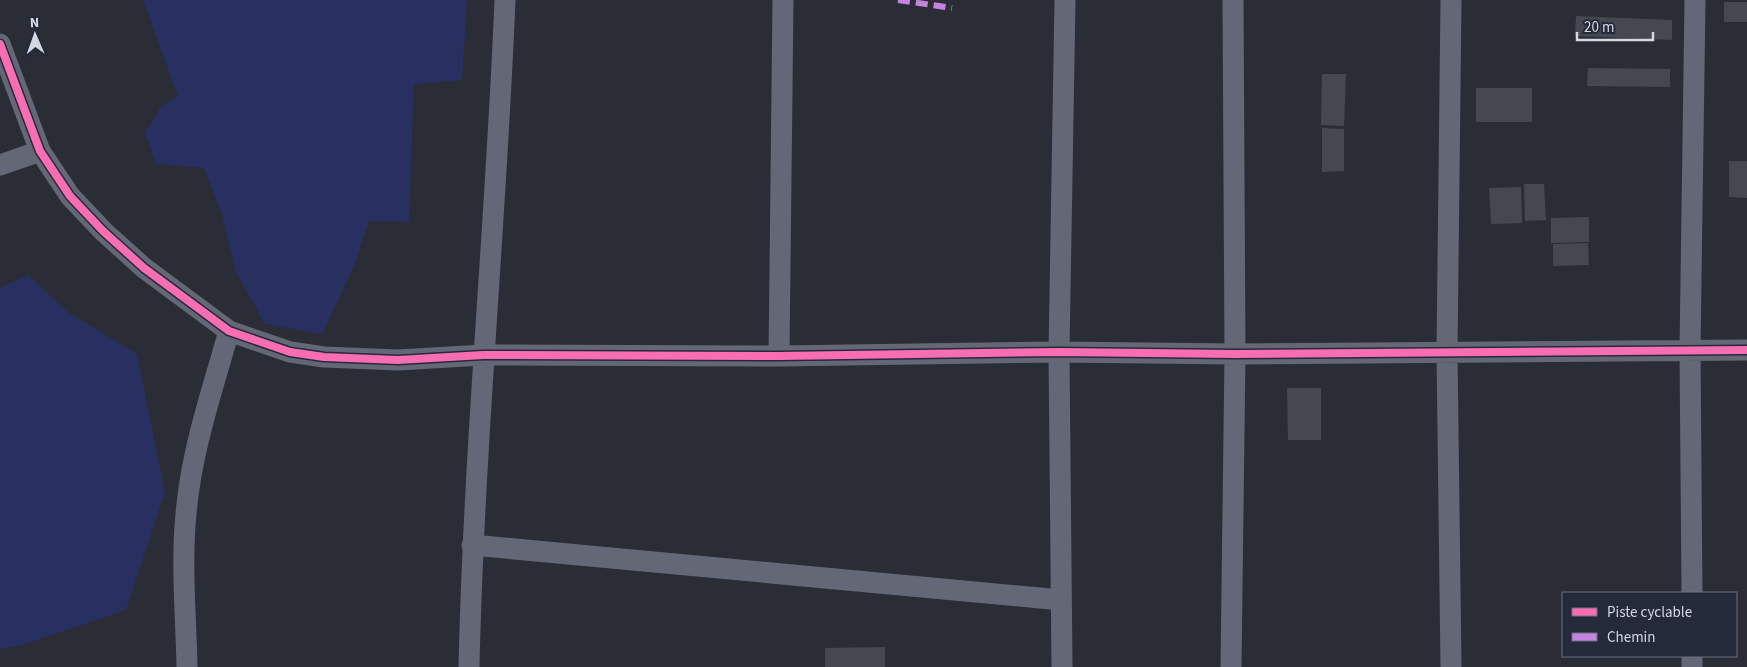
<svg xmlns="http://www.w3.org/2000/svg" width="1747" height="667" font-family="'Source Sans 3',sans-serif">
<style>
.green{fill:#273060}
.building{fill:#46484f}
.lines{fill:none;stroke-linecap:round;stroke-linejoin:round}
.minor{stroke:#646876;stroke-width:21}
.quiet{stroke:#c483df;stroke-width:6;stroke-dasharray:12 6;stroke-linecap:butt}
.cycleway-casing{stroke:#252a3a;stroke-width:11}
.cycleway{stroke:#f96db3;stroke-width:8}
</style>
<rect width="100%" height="100%" fill="#2a2d35"/>
<path class="green" d="M143,0H467L462,80L414,84L409,222L369,221L355,264L322,334L265,324L236,272L222,215L204,168L156,164L145,133L161,106L178,96Z
M28,275L68,312L137,354L165,492L126,610L22,645L0,649V288Z"/>
<path class="building" d="M1724,2H1747V22H1724Z
M1576,16L1672,20V40L1575,36Z
M1588,68L1670,69V87L1587,86Z
M1322,74H1346L1344,126L1321,125Z
M1476,88H1532V122H1476Z
M1322,128L1344,129V171L1322,172Z
M1729,161H1747V198L1729,197Z
M1524,184H1544L1546,220L1525,221Z
M1521,187L1522,223L1491,224L1489,188Z
M1589,217V242L1551,243V218Z
M1588,243L1589,265L1553,266V244Z
M1287,388H1321V440H1288Z
M885,647V667H825V648Z"/>
<g class="lines">
<path class="minor" d="M1451,0L1447,352L1451,667
M0,44L40,151L70,196L103,231L144,268L229,331L290,352L324,357L398,360L483,355L779,356L1059,352L1235,354L1747,350
M0,165L40,151
M779,356L783,0
M472,545L1061,600
M1692,593L1690,350L1695,0
M1692,656V667
M187,667C186,616 181,564 186,514C191,452 212,391 229,331
M469,667C474,444 496,223 505,0
M1062,667L1059,352L1065,0
M1231,667L1235,354L1233,0"/>
<path class="quiet" d="M898,0L952,8"/>
<g class="cycleway-casing">
<path id="cycleway" d="M0,44L40,151L70,196L103,231L144,268L229,331L290,352L324,357L398,360L483,355L779,356L1059,352L1235,354L1747,350"/>
</g>
<use href="#cycleway" class="cycleway"/>
</g>
<rect x="1562" y="592" width="175" height="65" fill="#252a3a" stroke="#6b707e"/>
<rect x="1572" y="608" width="25" height="8" fill="#f96db3" stroke="#6b707e"/>
<text x="1607" y="617" font-size="15" fill="#d4d8e3">Piste cyclable</text>
<rect x="1572" y="633" width="25" height="8" fill="#c483df" stroke="#6b707e"/>
<text x="1607" y="642" font-size="15" fill="#d4d8e3">Chemin</text>
<g transform="translate(35 35) rotate(358)" stroke="#252a3a" stroke-width="4" paint-order="stroke">
<path d="M0-4L9 19L0 12L-9 19Z" fill="#d4d8e3"/>
<text y="-8" font-size="14" font-weight="bold" text-anchor="middle" fill="#d4d8e3">N</text>
</g>
<path d="M1577 32v8h76v-8" fill="none" stroke="#d4d8e3" stroke-width="2.5"/>
<text x="1584" y="32" font-size="15" fill="#d4d8e3" stroke="#252a3a" stroke-width="4" paint-order="stroke">20 m</text>
</svg>
